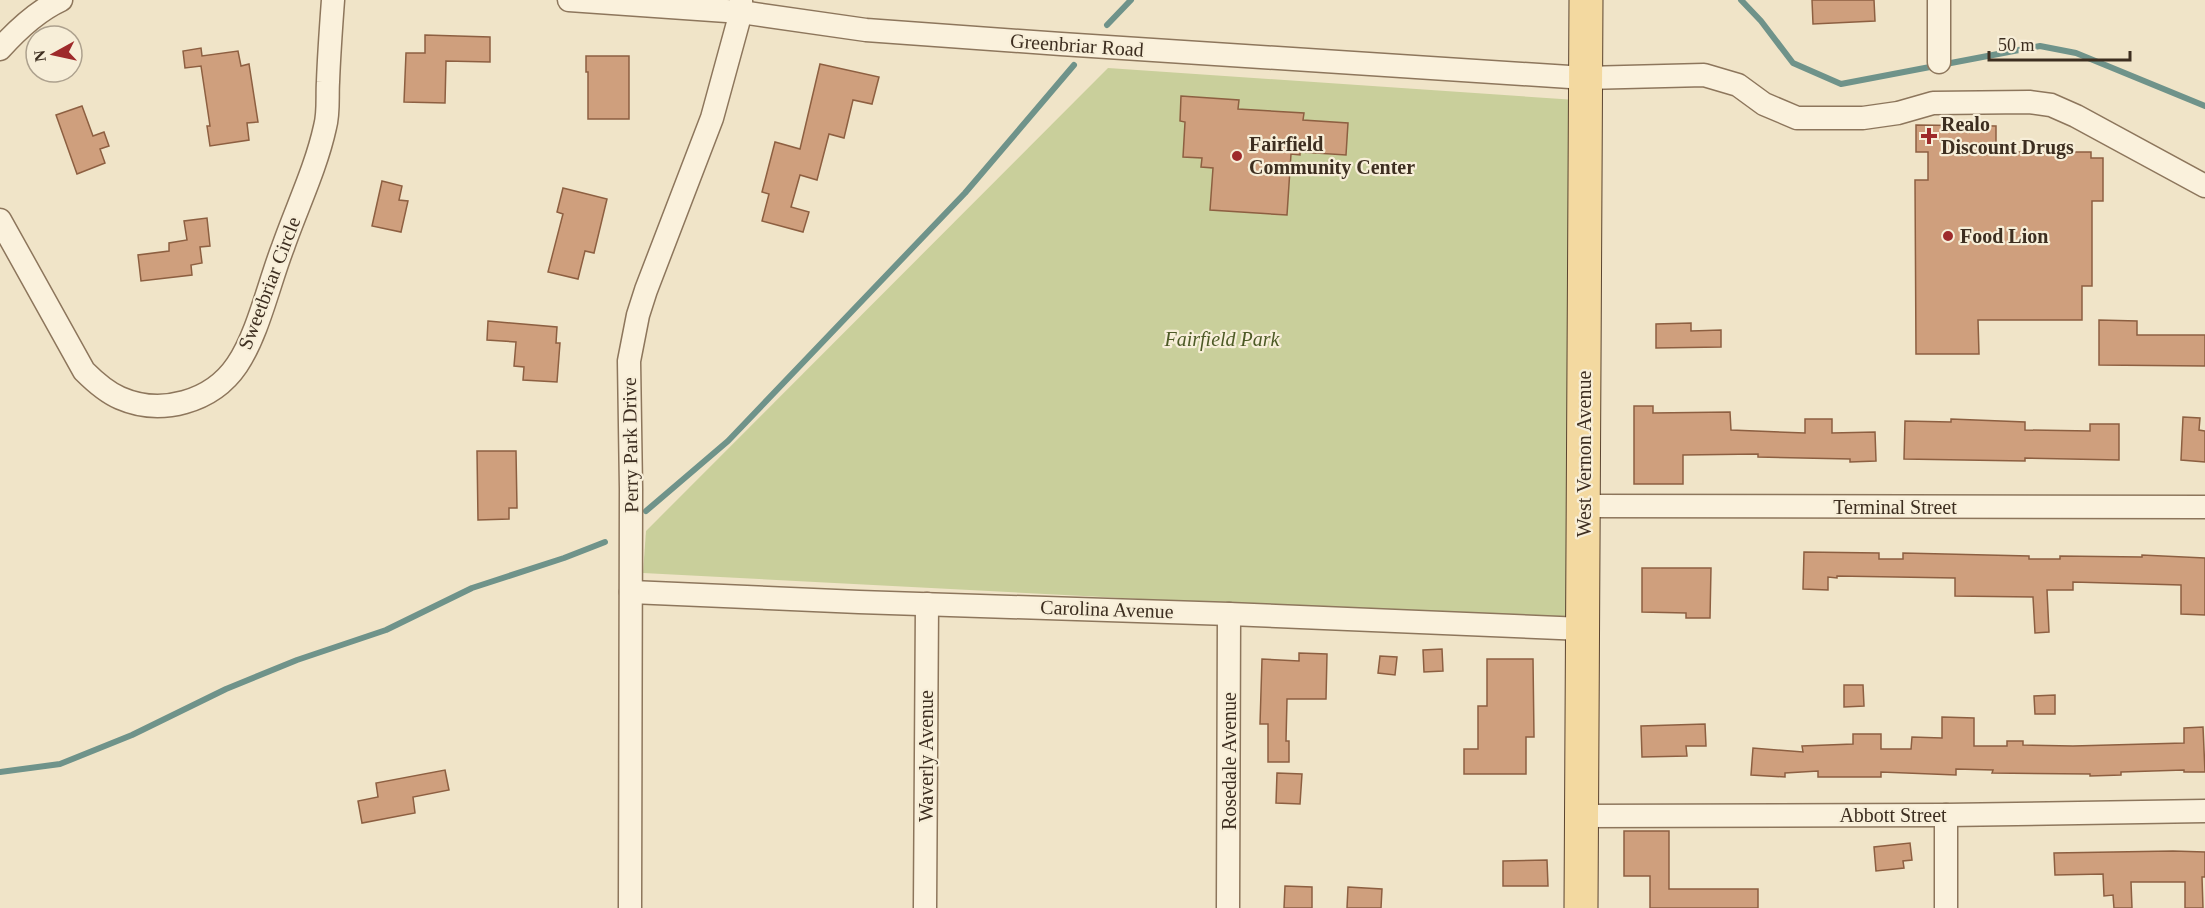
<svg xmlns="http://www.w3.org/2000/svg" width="2205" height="908" viewBox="0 0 2205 908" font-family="Georgia,serif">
<rect width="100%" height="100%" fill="#f0e4c8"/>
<!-- green -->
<path fill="#c9cf9b" d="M1108,68L1591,101L1583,622L643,573L646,531Z"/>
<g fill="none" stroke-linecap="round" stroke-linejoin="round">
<!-- stream -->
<g stroke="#6f938a" stroke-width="6">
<path d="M1741,0L1761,21L1793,63L1841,84L2040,46L2076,53L2205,106"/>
<path d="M1107,25L1131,0"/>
<path d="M646,511L728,441L965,193L1074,65"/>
<path d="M0,772L60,764L132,735L226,689L297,660L386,630L472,588L564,558L605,542"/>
</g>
</g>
<!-- building -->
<g fill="#cf9f7d" stroke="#8d5f41" stroke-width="1.5">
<path d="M1812,0H1874L1875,21L1813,24Z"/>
<path d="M425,35L490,37V62L446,61L445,103L404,102L406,53H425Z"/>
<path d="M201,48L202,56L238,51L241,66L249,64L258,122L247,123L249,140L210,146L207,126H210L201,66L185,68L183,51Z"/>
<path d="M586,56H629V119H588V72H586Z"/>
<path d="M820,64L879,77L872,104L853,100L844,138L829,134L817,180L800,175L791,207L809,212L803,232L762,221L769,194L762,192L775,142L800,149Z"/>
<path d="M1181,96L1239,100L1238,109L1304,113L1303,120L1348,123L1346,155L1300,152V155L1291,154L1287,215L1210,210L1213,168L1201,167L1202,158L1183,157L1185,122L1180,121Z"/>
<path d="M82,106L93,136L104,132L109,146L100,149L105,163L77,174L56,115Z"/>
<path d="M1916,125L1996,126V152H2091V158H2103V201H2092V286H2082V320H1978L1979,354H1916L1915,180H1928V152H1916Z"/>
<path d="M382,181L402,186L399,200L408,201L401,232L372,226Z"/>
<path d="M563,188L607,199L594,253L585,251L578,279L548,272L563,214L557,212Z"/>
<path d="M207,218L210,246L200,247L202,263L191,265L192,275L141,281L138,255L169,251V243L187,240L184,221Z"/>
<path d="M2099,320L2137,321V335H2205V366L2099,365Z"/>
<path d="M488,321L557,327L556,343H560L557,382L523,380L524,367L514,366L516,342L487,340Z"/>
<path d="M1691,323V331L1721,330V347L1656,348V324Z"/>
<path d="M1634,406H1653V413L1730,412L1731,430L1805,433V419H1832V433L1875,432L1876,461L1850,462V459L1758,457V454L1683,455V484H1634Z"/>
<path d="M2183,417L2200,418L2199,430L2205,431V462L2181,460Z"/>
<path d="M1951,419L2025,422V430L2090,431V424H2119V460L2025,458V461L1904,459L1905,421L1951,422Z"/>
<path d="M477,451H516L517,508H509V519L478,520Z"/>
<path d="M1804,552L1879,553V559H1903V553L2029,556V559H2060V556L2142,557V555L2205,558V615L2181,614V585L2073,582V590H2047L2049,632L2035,633L2033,597L1955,596V578L1837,576V578L1828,577V590L1803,589Z"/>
<path d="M1642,568H1711L1710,618H1686V613L1642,612Z"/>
<path d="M1442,649L1443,671L1424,672L1423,650Z"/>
<path d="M1299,653L1327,654L1326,699H1287L1286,741H1289V762H1268V724H1260L1262,659L1299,661Z"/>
<path d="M1380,656L1397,657L1395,675L1378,673Z"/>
<path d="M1487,659H1533L1534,737H1526V774H1464V749H1478V706H1487Z"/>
<path d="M1844,685H1863L1864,706L1844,707Z"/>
<path d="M2055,695V714H2035L2034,696Z"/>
<path d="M1942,717L1974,718V746H2007V741H2023V745L2073,746L2184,743V728L2203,727L2205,772H2184V770L2121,772V775L2090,776V774L1992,773L1993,770L1956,769V775L1881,772V777H1818V771L1785,773V777L1751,775L1753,748L1803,752L1802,746L1853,744V734H1881V749H1911L1912,737L1942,738Z"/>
<path d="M1705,724L1706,746H1686L1687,756L1642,757L1641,726Z"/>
<path d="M445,770L449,790L413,797L415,813L362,823L358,801L378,797L376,783Z"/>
<path d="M1277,773L1302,774L1300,804L1276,803Z"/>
<path d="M1624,831H1669V889H1758V908H1650V876H1624Z"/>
<path d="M1910,843L1912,860L1903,861L1904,868L1876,871L1874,847Z"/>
<path d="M2173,851L2205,852V877H2202L2203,908H2185V882H2131L2132,908H2114L2113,895L2104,896L2103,874L2055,875L2054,853Z"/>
<path d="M1547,860L1548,886H1503V861Z"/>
<path d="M1285,886L1312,887V908H1284Z"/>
<path d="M1348,887L1382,889L1381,908H1347Z"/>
</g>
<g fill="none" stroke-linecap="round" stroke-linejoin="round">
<defs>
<g id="street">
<path d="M569,0L741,12L866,30L1061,44L1585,78L1704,75L1738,85L1764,104L1797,118H1863L1898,113L1933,103L2029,102L2051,105L2076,116L2205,186"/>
<path d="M1939,0V62"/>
<path d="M0,49C18,29 37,11 61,0"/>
<path d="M0,220L84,371C95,382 106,392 120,398C161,416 212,402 237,365C258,334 269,283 283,247C297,207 316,168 325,127C329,113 327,96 328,82C329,54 331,27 333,0"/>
<path d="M1584,506L2205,507"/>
<path d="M631,592L859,602L1229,614L1583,629"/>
<path d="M1946,815V908"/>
<path d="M1581,816L1946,815L2205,811"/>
<path d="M630,908L631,489L629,361L638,315L646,290L712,118L741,12V0"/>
<path d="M925,908L927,604"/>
<path d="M1228,908L1229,614"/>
</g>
<path id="primary" d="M1581,908L1586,0"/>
</defs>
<!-- street casing -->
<use href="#street" stroke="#8d765c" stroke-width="25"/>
<!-- primary casing -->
<use href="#primary" stroke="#5b4430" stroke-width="35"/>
<!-- street -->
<use href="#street" stroke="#faf1dc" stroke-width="22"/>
<!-- primary -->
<use href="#primary" stroke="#f3d9a0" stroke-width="33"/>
</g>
<!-- markers -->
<g fill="#9e2a2b" stroke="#f7eed8" stroke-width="2">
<path d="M1926 127h6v6h6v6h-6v6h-6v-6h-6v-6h6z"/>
<circle cx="1237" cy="156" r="6"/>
<circle cx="1948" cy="236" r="6"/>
</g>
<g text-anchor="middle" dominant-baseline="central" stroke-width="4.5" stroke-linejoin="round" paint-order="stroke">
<!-- street labels -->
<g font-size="20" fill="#3d2e20" stroke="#f7eed8">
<text transform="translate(1077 45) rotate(4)">Greenbriar Road</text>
<text transform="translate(269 283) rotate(-69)">Sweetbriar Circle</text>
<text transform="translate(630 445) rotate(-91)">Perry Park Drive</text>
<text transform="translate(1584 454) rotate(-90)">West Vernon Avenue</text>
<text x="1895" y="507">Terminal Street</text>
<text transform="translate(1107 609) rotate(2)">Carolina Avenue</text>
<text transform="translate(926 756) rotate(-90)">Waverly Avenue</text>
<text transform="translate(1229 761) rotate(-90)">Rosedale Avenue</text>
<text x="1893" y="815">Abbott Street</text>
</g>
<!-- poi labels -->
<g font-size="20" font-weight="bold" fill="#3d2e20" stroke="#f7eed8" text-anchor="start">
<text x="1941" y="124">Realo<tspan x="1941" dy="23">Discount Drugs</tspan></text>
<text x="1249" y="144">Fairfield<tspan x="1249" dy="23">Community Center</tspan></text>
<text x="1960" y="236">Food Lion</text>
</g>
<!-- park labels -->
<g font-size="20" font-style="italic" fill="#4d5a26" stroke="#f7eed8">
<text x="1222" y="339">Fairfield Park</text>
</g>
</g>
<!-- north arrow -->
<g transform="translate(54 54) rotate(262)"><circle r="28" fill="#f7eed8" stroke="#ada18e" stroke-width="1.5"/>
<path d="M0-4.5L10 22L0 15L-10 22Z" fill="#9e2a2b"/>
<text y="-9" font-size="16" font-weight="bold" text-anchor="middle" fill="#3d2e20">N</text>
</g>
<!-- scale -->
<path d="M1989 51v9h141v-9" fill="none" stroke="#3d2e20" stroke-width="3"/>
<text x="1998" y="51" font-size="18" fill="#3d2e20" stroke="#f7eed8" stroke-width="4.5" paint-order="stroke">50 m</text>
</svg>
